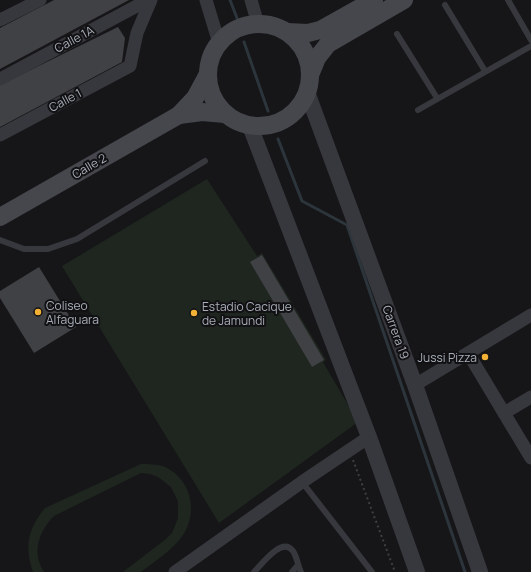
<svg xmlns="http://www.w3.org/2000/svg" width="531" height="572" viewBox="0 0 531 572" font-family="Manrope,sans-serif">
<rect width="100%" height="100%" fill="#161618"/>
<!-- green -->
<g fill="#1e261f">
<path d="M207,179L257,256L262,253L326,360L323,362L358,422L219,523L62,266Z"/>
<path d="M141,464C149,464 158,464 165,467C192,480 198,512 183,535C174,549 154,562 141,572H123L166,539L172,533L178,518V501L171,487L158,477L150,474L141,473L54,516C39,531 31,553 44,572H33C24,546 28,529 45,508Z"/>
</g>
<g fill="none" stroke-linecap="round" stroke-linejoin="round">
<!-- stream -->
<g stroke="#2c353c" stroke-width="3">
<path d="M230,0L237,18"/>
<path d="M244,42L268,111"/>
<path d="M278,139L302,201L347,225L465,572"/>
</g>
</g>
<!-- building -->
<g fill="#404145">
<path d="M54,0H129L0,69V28Z"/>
<path d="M118,27L125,38L122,62L0,127V85Z"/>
<path d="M262,255L324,360L312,367L250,262Z"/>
<path d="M39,267L76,327L34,353L0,298V291Z"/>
</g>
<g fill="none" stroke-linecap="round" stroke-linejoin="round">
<!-- path -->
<path stroke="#3d3f44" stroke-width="2" stroke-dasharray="2 3" stroke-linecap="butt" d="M353,460L395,572"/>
<!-- service -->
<g stroke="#37383d" stroke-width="6">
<path d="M508,0L531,40"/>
<path d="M445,5L485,71"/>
<path d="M397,34L437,98"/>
<path d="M418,110L531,46"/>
<path d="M0,240L24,249H48L77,239L205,161"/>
<path d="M302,482L372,572"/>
<path d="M254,572C262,564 282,536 293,551C297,557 298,566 301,572"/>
<path d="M292,572L298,565"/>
</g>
<!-- minor -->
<g stroke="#37383d" stroke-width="13">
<path d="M206,0L219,43"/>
<path d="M251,0L258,24"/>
<path d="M0,20L40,0"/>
<path d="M0,79L148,0"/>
<path d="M0,135L130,66L137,33L151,0"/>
<path d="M468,353L531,458"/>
<path d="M415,385L531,315"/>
<path d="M504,413L531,397"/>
<path d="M175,572L302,482L369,437"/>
</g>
<!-- tertiary -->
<g stroke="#37383d" stroke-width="16">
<path d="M307,92L415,385L480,572"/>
<path d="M250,126L369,437L417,572"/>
</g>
<!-- secondary -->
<g stroke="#45474d" stroke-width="18">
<circle cx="259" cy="75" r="51"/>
<path d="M287,32L308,33L320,30L374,0"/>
<path d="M310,75L317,58L328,44L404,0"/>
<path d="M179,115L202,112L225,114"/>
<path d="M0,217L179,115L195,98L208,74"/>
</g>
</g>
<!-- markers -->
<g fill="#f2b134" stroke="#111113" stroke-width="1.5">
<circle cx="38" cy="312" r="4"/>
<circle cx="194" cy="313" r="4"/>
<circle cx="485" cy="357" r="4"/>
</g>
<g text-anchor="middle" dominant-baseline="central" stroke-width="4" stroke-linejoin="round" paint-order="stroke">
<!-- street labels -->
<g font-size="12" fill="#a8adb8" stroke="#111113">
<text transform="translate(74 39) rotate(-28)">Calle 1A</text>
<text transform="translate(65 100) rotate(-28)">Calle 1</text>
<text transform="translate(89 166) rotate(-30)">Calle 2</text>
<text transform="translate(396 332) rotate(70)">Carrera 19</text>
</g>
<!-- poi labels -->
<g font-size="12" fill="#a8adb8" stroke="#111113" text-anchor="start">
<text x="46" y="305">Coliseo<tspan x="46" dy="14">Alfaguara</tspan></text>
<text x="202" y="306">Estadio Cacique<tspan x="202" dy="14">de Jamundi</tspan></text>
<text x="477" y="357" text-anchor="end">Jussi Pizza</text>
</g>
</g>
</svg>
